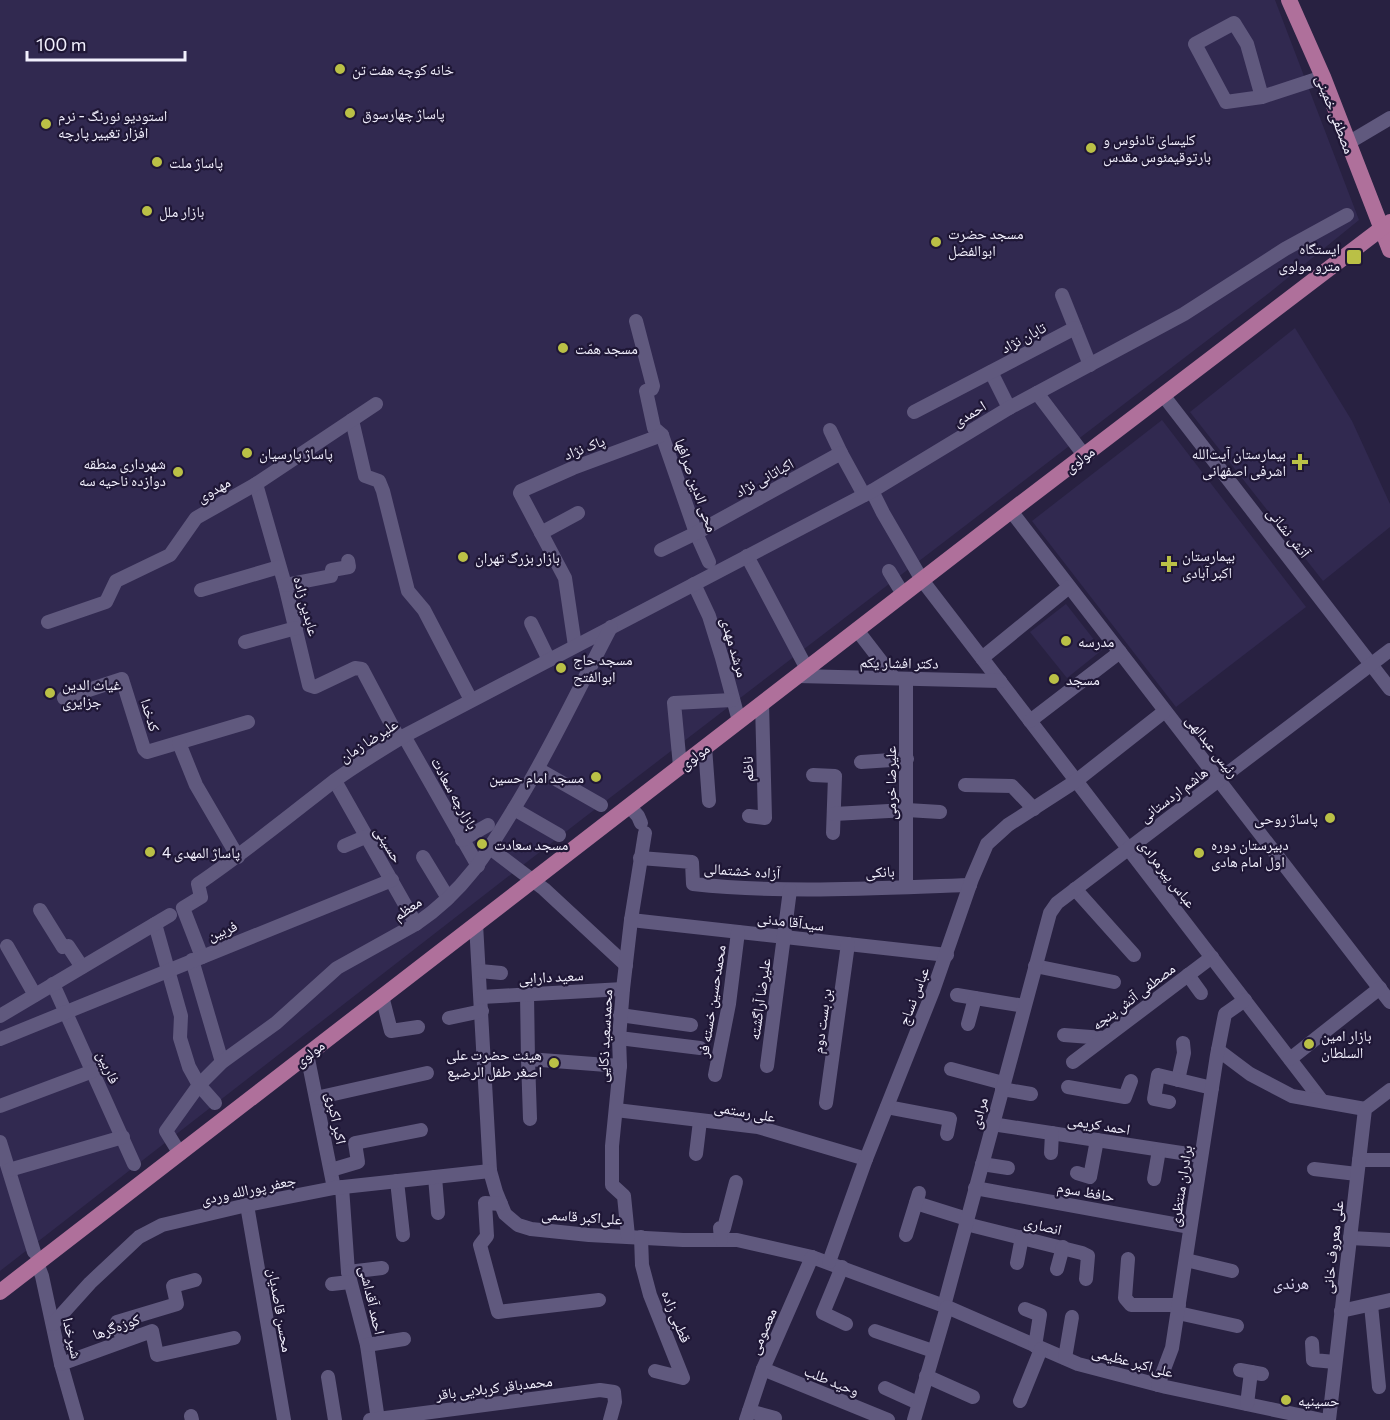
<svg xmlns="http://www.w3.org/2000/svg" width="1390" height="1420" viewBox="0 0 1390 1420" font-family="Commissioner,'Noto Naskh Arabic',sans-serif">
<rect width="100%" height="100%" fill="#282141"/>
<!-- built -->
<g fill="#312950">
<path d="M0,0H1275L1359,220L1269,293L581,820L0,1271Z"/>
<path d="M1295,328L1352,421L1390,504V527L1323,581L1190,412Z"/>
<path d="M1162,420L1306,607L1176,707L1032,521Z"/>
<path d="M1066,604L1102,650L1067,678L1030,632Z"/>
</g>
<g fill="none" stroke-linecap="round" stroke-linejoin="round">
<!-- minor -->
<g stroke="#60597e" stroke-width="14">
<path d="M1262,97L1247,44L1234,23L1195,44L1226,102L1262,97L1323,77"/>
<path d="M1348,143L1390,118"/>
<path d="M1062,295L1090,365"/>
<path d="M636,321L653,386L652,389L646,391L654,428L662,435L696,533L709,562"/>
<path d="M991,372L1009,408"/>
<path d="M1037,393L1084,455"/>
<path d="M1163,395L1390,689"/>
<path d="M914,412L1075,328"/>
<path d="M352,420L365,476L379,481L383,491L408,591L424,610L471,700"/>
<path d="M830,430L841,453"/>
<path d="M256,484L285,585L309,685L315,687L355,668L362,669L399,739"/>
<path d="M872,491L883,513L922,580L1322,1101"/>
<path d="M1011,511L1390,1002"/>
<path d="M541,533L578,513"/>
<path d="M661,550L696,533L841,453L864,495"/>
<path d="M747,556L807,669"/>
<path d="M889,571L903,594"/>
<path d="M694,584L709,616L722,658L739,721"/>
<path d="M285,585L331,576L332,570L349,567L348,561"/>
<path d="M201,590L279,567"/>
<path d="M48,622L106,602L116,581L170,555L196,518L256,484L376,404"/>
<path d="M531,623L549,660"/>
<path d="M857,630L894,678"/>
<path d="M245,642L296,628"/>
<path d="M575,646L565,578L520,493L521,491L573,468L662,435"/>
<path d="M982,658L1069,587"/>
<path d="M798,676L1000,681"/>
<path d="M64,698L122,679L144,749L147,752L248,722"/>
<path d="M1030,721L1120,652"/>
<path d="M404,736L478,866"/>
<path d="M179,743L196,785L238,857"/>
<path d="M705,747L709,801"/>
<path d="M861,762L907,759"/>
<path d="M680,766L674,703L732,700"/>
<path d="M538,769L601,805"/>
<path d="M813,775L835,776L833,833"/>
<path d="M335,781L416,924"/>
<path d="M965,785L1012,786L1034,809"/>
<path d="M629,806L638,816L641,823"/>
<path d="M514,809L559,835"/>
<path d="M834,814L907,810L940,812"/>
<path d="M749,816L765,818L762,703"/>
<path d="M462,840L488,825"/>
<path d="M344,846L365,837"/>
<path d="M490,848L544,889L626,965"/>
<path d="M423,857L448,898"/>
<path d="M640,858L692,862L693,884C785,894 878,888 970,885"/>
<path d="M906,887V679"/>
<path d="M1075,889L1134,955"/>
<path d="M40,910L63,947L68,946L82,967"/>
<path d="M631,920L947,955"/>
<path d="M155,924L181,1016L180,1038L189,1067L199,1085L215,1103"/>
<path d="M476,924L490,1171L496,1192L505,1214L518,1225L531,1229L589,1235L683,1240H737L812,1257L947,1307L1078,1364L1166,1387L1322,1420"/>
<path d="M7,946L35,995"/>
<path d="M202,957L183,908L201,897L198,884C245,852 289,816 334,781C356,765 381,750 404,736L872,491L1009,408L1184,314L1285,249L1347,215"/>
<path d="M192,960L222,1062"/>
<path d="M1035,966L1114,982"/>
<path d="M480,971L501,973"/>
<path d="M1188,975L1201,993"/>
<path d="M53,984L134,1164"/>
<path d="M527,994L528,1059L620,1066"/>
<path d="M957,995L1024,1006"/>
<path d="M382,996L391,1031L418,1027"/>
<path d="M481,997L623,989"/>
<path d="M620,1015L691,1025"/>
<path d="M0,1016L170,915"/>
<path d="M449,1018L482,1011"/>
<path d="M968,1024L975,998"/>
<path d="M1064,1035L1104,1038"/>
<path d="M619,1038L700,1048"/>
<path d="M0,1039L392,880"/>
<path d="M1218,1050L1250,1074L1292,1096L1365,1109"/>
<path d="M307,1054L334,1188"/>
<path d="M528,1059L530,1119"/>
<path d="M1290,1059L1380,988"/>
<path d="M1073,1062L1212,957"/>
<path d="M767,1066L790,890"/>
<path d="M951,1069L1003,1083"/>
<path d="M715,1075L729,1004L738,932"/>
<path d="M1178,1080L1184,1053L1183,1043"/>
<path d="M1068,1087L1125,1097L1131,1081"/>
<path d="M1002,1089L1031,1094"/>
<path d="M316,1098L427,1073"/>
<path d="M1169,1102L1154,1099L1158,1075L1212,1088"/>
<path d="M826,1103L848,944"/>
<path d="M0,1106L93,1071"/>
<path d="M887,1107L950,1119L947,1134"/>
<path d="M616,1110L758,1127L866,1159"/>
<path d="M992,1124L1201,1156"/>
<path d="M0,1142L34,1252"/>
<path d="M1051,1153L1052,1133"/>
<path d="M180,1154L166,1131L199,1085L222,1062L276,1023L337,968L416,924C465,891 488,852 518,802C552,746 580,686 611,627"/>
<path d="M696,1154L700,1121"/>
<path d="M1359,1160H1390"/>
<path d="M982,1164L1008,1168"/>
<path d="M1314,1169L1357,1174"/>
<path d="M9,1170L123,1137"/>
<path d="M331,1170L358,1162L355,1143L421,1130"/>
<path d="M1077,1173L1090,1177L1097,1140"/>
<path d="M435,1177L438,1213"/>
<path d="M1154,1179L1159,1150"/>
<path d="M397,1181L403,1235"/>
<path d="M342,1187L348,1272L367,1345L378,1420"/>
<path d="M975,1188L1190,1227"/>
<path d="M916,1203L967,1219"/>
<path d="M501,1204L485,1203L487,1236L480,1245L498,1312L599,1300"/>
<path d="M247,1205L284,1420"/>
<path d="M966,1224L1082,1253L1088,1256L1086,1279"/>
<path d="M906,1235L919,1193"/>
<path d="M628,1236L624,1196L612,1185V1146L620,1066L619,1038L623,989L631,920L645,833"/>
<path d="M641,1237L642,1265L650,1295L683,1378L655,1371"/>
<path d="M1350,1238L1390,1240"/>
<path d="M721,1240L720,1228H724L736,1182"/>
<path d="M1128,1259L1125,1298L1131,1305H1179"/>
<path d="M1186,1260L1232,1271"/>
<path d="M829,1262L866,1159L933,991L972,879L987,844L1008,825L1076,781L1165,711"/>
<path d="M37,1263L42,1276L61,1364L77,1420"/>
<path d="M1017,1263L1022,1237"/>
<path d="M842,1267L823,1313L846,1324"/>
<path d="M1057,1269L1063,1247"/>
<path d="M348,1272L382,1268"/>
<path d="M332,1284L350,1282"/>
<path d="M1371,1305L1379,1387"/>
<path d="M944,1306L1050,913L1057,903L1390,650"/>
<path d="M1025,1309L1040,1315L1035,1346"/>
<path d="M1341,1311L1390,1300"/>
<path d="M1178,1313L1237,1326"/>
<path d="M53,1324L90,1283L139,1237L162,1225L247,1205L334,1188L490,1171"/>
<path d="M875,1331L933,1351"/>
<path d="M123,1341L117,1322L177,1304L173,1286L195,1280"/>
<path d="M1312,1343L1313,1360L1335,1362"/>
<path d="M367,1345L404,1339"/>
<path d="M1065,1358L1072,1317"/>
<path d="M61,1364L152,1331L157,1355L234,1338"/>
<path d="M763,1369L888,1420"/>
<path d="M1240,1370L1262,1374"/>
<path d="M926,1376L973,1397"/>
<path d="M328,1377L335,1420"/>
<path d="M1158,1385L1172,1348L1217,1055L1225,1014L1245,1000"/>
<path d="M885,1388L918,1403"/>
<path d="M1020,1401L1041,1349"/>
<path d="M1247,1404L1251,1372"/>
<path d="M749,1411L775,1418"/>
<path d="M191,1416L192,1420"/>
<path d="M370,1420L600,1390L614,1392L615,1402L610,1420"/>
<path d="M746,1420L763,1369L812,1257"/>
<path d="M914,1420L947,1307"/>
<path d="M1329,1420L1365,1109L1390,1090"/>
</g>
<!-- major -->
<g stroke="#af709b" stroke-width="16">
<path d="M1289,0L1323,77L1390,250"/>
<path d="M0,1292L1011,511L1390,222"/>
</g>
</g>
<!-- markers -->
<g fill="#bac046" stroke="#1f1736" stroke-width="2">
<circle cx="340" cy="69" r="6"/>
<circle cx="350" cy="113" r="6"/>
<circle cx="46" cy="124" r="6"/>
<circle cx="1091" cy="148" r="6"/>
<circle cx="157" cy="162" r="6"/>
<circle cx="147" cy="211" r="6"/>
<circle cx="936" cy="242" r="6"/>
<rect x="1346" y="249" width="16" height="16" rx="3"/>
<circle cx="563" cy="348" r="6"/>
<circle cx="247" cy="453" r="6"/>
<path d="M1297 453h6v6h6v6h-6v6h-6v-6h-6v-6h6z"/>
<circle cx="178" cy="472" r="6"/>
<circle cx="463" cy="557" r="6"/>
<path d="M1166 555h6v6h6v6h-6v6h-6v-6h-6v-6h6z"/>
<circle cx="1066" cy="641" r="6"/>
<circle cx="561" cy="668" r="6"/>
<circle cx="1054" cy="679" r="6"/>
<circle cx="50" cy="693" r="6"/>
<circle cx="596" cy="777" r="6"/>
<circle cx="1330" cy="818" r="6"/>
<circle cx="482" cy="844" r="6"/>
<circle cx="150" cy="852" r="6"/>
<circle cx="1199" cy="853" r="6"/>
<circle cx="1309" cy="1044" r="6"/>
<circle cx="554" cy="1063" r="6"/>
<circle cx="1286" cy="1400" r="6"/>
</g>
<g text-anchor="middle" dominant-baseline="central" stroke-width="4.5" stroke-linejoin="round" paint-order="stroke">
<!-- poi labels -->
<g font-size="15" fill="#f2f0fd" stroke="#1f1736" text-anchor="start">
<text x="352" y="69">خانه کوچه هفت تن</text>
<text x="362" y="113">پاساژ چهارسوق</text>
<text x="58" y="115">استودیو نورنگ - نرم<tspan x="58" dy="17">افزار تغییر پارچه</tspan></text>
<text x="1103" y="139">کلیسای تادئوس و<tspan x="1103" dy="17">بارتوقیمئوس مقدس</tspan></text>
<text x="169" y="162">پاساژ ملت</text>
<text x="159" y="211">بازار ملل</text>
<text x="948" y="233">مسجد حضرت<tspan x="948" dy="17">ابوالفضل</tspan></text>
<text x="1340" y="248" text-anchor="end">ایستگاه<tspan x="1340" dy="17">مترو مولوی</tspan></text>
<text x="575" y="348">مسجد همّت</text>
<text x="259" y="453">پاساژ پارسیان</text>
<text x="1286" y="453" text-anchor="end">بیمارستان آیت‌الله<tspan x="1286" dy="17">اشرفی اصفهانی</tspan></text>
<text x="166" y="463" text-anchor="end">شهرداری منطقه<tspan x="166" dy="17">دوازده ناحیه سه</tspan></text>
<text x="1182" y="555">بیمارستان<tspan x="1182" dy="17">اکبر آبادی</tspan></text>
<text x="475" y="557">بازار بزرگ تهران</text>
<text x="1078" y="641">مدرسه</text>
<text x="573" y="659">مسجد حاج<tspan x="573" dy="17">ابوالفتح</tspan></text>
<text x="1066" y="679">مسجد</text>
<text x="62" y="684">غیاث الدین<tspan x="62" dy="17">جزایری</tspan></text>
<text x="584" y="777" text-anchor="end">مسجد امام حسین</text>
<text x="1318" y="818" text-anchor="end">پاساژ روحی</text>
<text x="494" y="844">مسجد سعادت</text>
<text x="1211" y="844">دبیرستان دوره<tspan x="1211" dy="17">اول امام هادی</tspan></text>
<text x="162" y="852">پاساژ المهدی 4</text>
<text x="1321" y="1035">بازار امین<tspan x="1321" dy="17">السلطان</tspan></text>
<text x="542" y="1054" text-anchor="end">هیئت حضرت علی<tspan x="542" dy="17">اصغر طفل الرضیع</tspan></text>
<text x="1298" y="1400">حسینیه</text>
</g>
<!-- street labels -->
<g font-size="15" fill="#f2f0fd" stroke="#1f1736">
<text transform="translate(1336 114) rotate(69)">مصطفی خمینی</text>
<text transform="translate(1023 337) rotate(-28)">تابان نژاد</text>
<text transform="translate(969 413) rotate(-31)">احمدی</text>
<text transform="translate(584 447) rotate(-21)">پاک نژاد</text>
<text transform="translate(1079 459) rotate(-37)">مولوی</text>
<text transform="translate(764 477) rotate(-29)">اکباتانی نژاد</text>
<text transform="translate(697 485) rotate(70)">محی الدین صرافها</text>
<text transform="translate(213 489) rotate(-30)">مهدوی</text>
<text transform="translate(1289 532) rotate(52)">آتش نشانی</text>
<text transform="translate(307 606) rotate(75)">عابدین زاده</text>
<text transform="translate(735 647) rotate(74)">مرشد مهدی</text>
<text transform="translate(899 662) rotate(1)">دکتر افشار یکم</text>
<text transform="translate(151 715) rotate(73)">کدخدا</text>
<text transform="translate(368 740) rotate(-33)">علیرضا زمان</text>
<text transform="translate(1213 746) rotate(52)">رئیس عبدالهی</text>
<text transform="translate(694 756) rotate(-37)">مولوی</text>
<text transform="translate(747 769) rotate(-91)">ناظم</text>
<text transform="translate(890 783) rotate(-90)">علیرضا خرمی</text>
<text transform="translate(455 793) rotate(61)">بازارچه سعادت</text>
<text transform="translate(1173 794) rotate(-37)">هاشم اردستانی</text>
<text transform="translate(389 844) rotate(59)">حسینی</text>
<text transform="translate(742 870) rotate(4)">آزاده خشتمالی</text>
<text transform="translate(880 871) rotate(-2)">بانکی</text>
<text transform="translate(1168 873) rotate(52)">عباس پیرمرادی</text>
<text transform="translate(407 908) rotate(-34)">معظم</text>
<text transform="translate(791 921) rotate(7)">سیدآقا مدنی</text>
<text transform="translate(222 930) rotate(-22)">فربین</text>
<text transform="translate(551 976) rotate(-3)">سعید دارابی</text>
<text transform="translate(913 996) rotate(-69)">عباس نساج</text>
<text transform="translate(1133 996) rotate(-37)">مصطفی آتش پنجه</text>
<text transform="translate(759 999) rotate(-82)">علیرضا آراگشته</text>
<text transform="translate(711 1001) rotate(-81)">محمدحسین خسته فر</text>
<text transform="translate(821 1021) rotate(-82)">بن بست دوم</text>
<text transform="translate(604 1036) rotate(-87)">محمدسعید ذکایی</text>
<text transform="translate(309 1053) rotate(-38)">مولوی</text>
<text transform="translate(109 1067) rotate(66)">فاربین</text>
<text transform="translate(745 1111) rotate(10)">علی رستمی</text>
<text transform="translate(978 1113) rotate(-75)">مرادی</text>
<text transform="translate(337 1118) rotate(78)">اکبر اکبری</text>
<text transform="translate(1099 1124) rotate(9)">احمد کریمی</text>
<text transform="translate(1180 1186) rotate(-81)">برادران منتظری</text>
<text transform="translate(248 1189) rotate(-12)">جعفر پورالله وردی</text>
<text transform="translate(1086 1191) rotate(10)">حافظ سوم</text>
<text transform="translate(582 1216) rotate(4)">علی‌اکبر قاسمی</text>
<text transform="translate(1043 1225) rotate(13)">انصاری</text>
<text transform="translate(1332 1247) rotate(-83)">علی معروف خانی</text>
<text transform="translate(373 1300) rotate(77)">احمد آقداشی</text>
<text transform="translate(281 1310) rotate(80)">محسن قاصدیان</text>
<text transform="translate(677 1316) rotate(68)">قطبی زاده</text>
<text transform="translate(116 1326) rotate(-20)">کوزه‌گرها</text>
<text transform="translate(762 1331) rotate(-67)">معصومی</text>
<text transform="translate(73 1338) rotate(77)">شیرخدا</text>
<text transform="translate(1133 1361) rotate(15)">علی‌اکبر عظیمی</text>
<text transform="translate(832 1380) rotate(22)">وحید طلب</text>
<text transform="translate(494 1387) rotate(-7)">محمدباقر کربلایی باقر</text>
</g>
<!-- neighbourhood labels -->
<g font-size="16" fill="#e2def8" stroke="#1f1736">
<text x="1291" y="1282">هرندی</text>
</g>
</g>
<!-- scale -->
<path d="M27 51v9h158v-9" fill="none" stroke="#f2f0fd" stroke-width="3"/>
<text x="36" y="51" font-size="18" fill="#f2f0fd" stroke="#1f1736" stroke-width="4.5" paint-order="stroke">100 m</text>
</svg>
